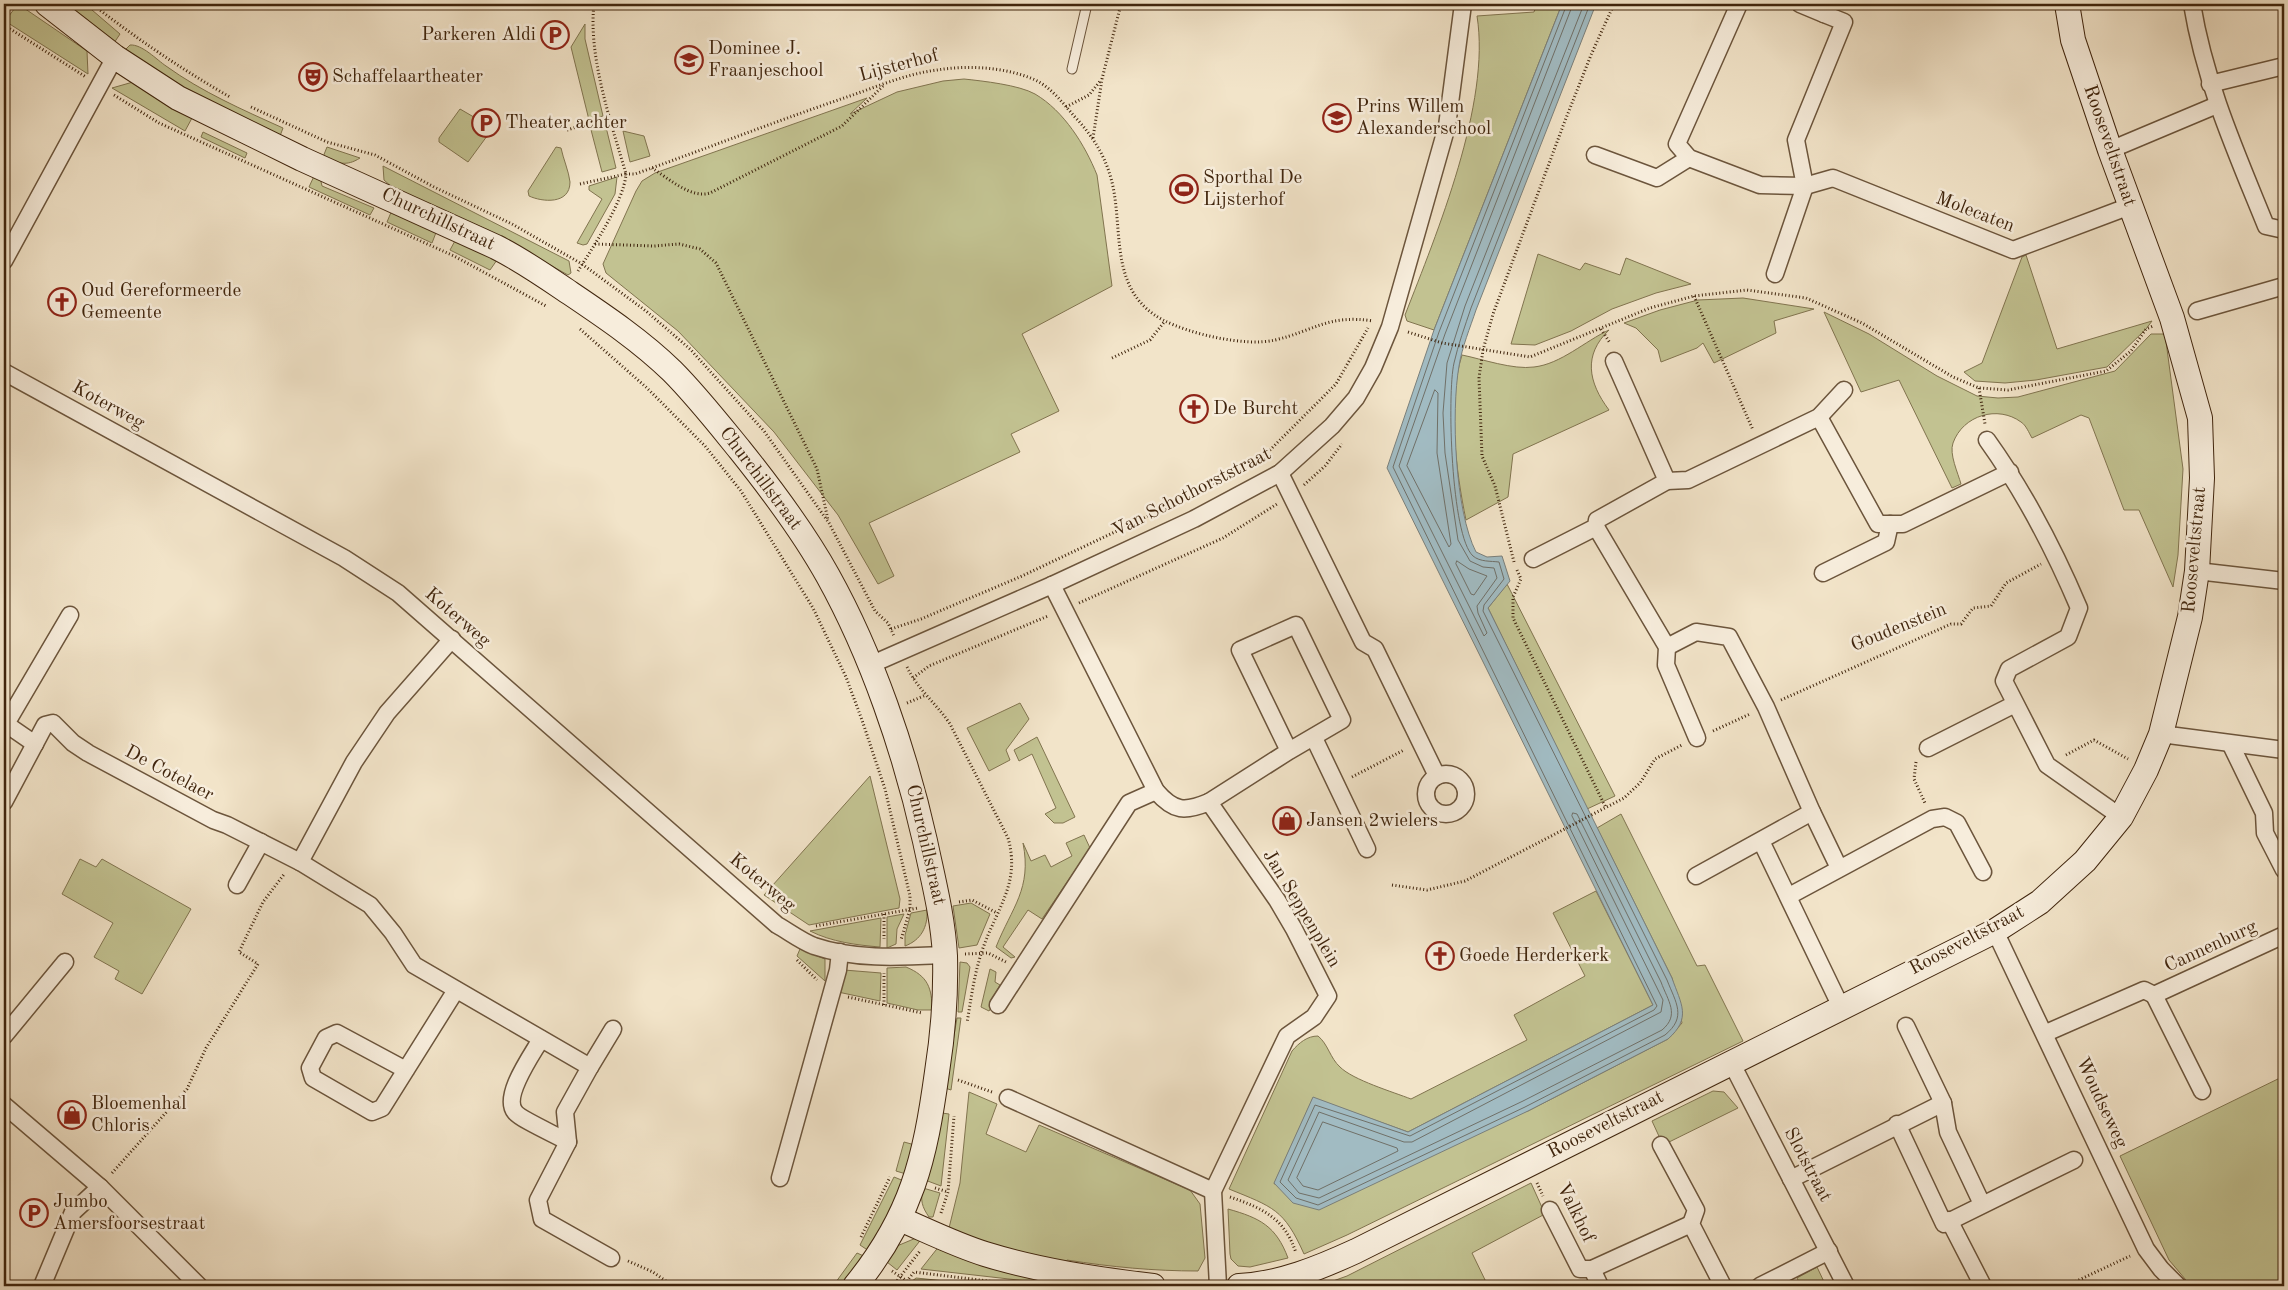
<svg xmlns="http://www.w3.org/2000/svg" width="2288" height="1290" viewBox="0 0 2288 1290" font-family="'Old Standard TT',serif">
<rect width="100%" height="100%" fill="#f2e4c9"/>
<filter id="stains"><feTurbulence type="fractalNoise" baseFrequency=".004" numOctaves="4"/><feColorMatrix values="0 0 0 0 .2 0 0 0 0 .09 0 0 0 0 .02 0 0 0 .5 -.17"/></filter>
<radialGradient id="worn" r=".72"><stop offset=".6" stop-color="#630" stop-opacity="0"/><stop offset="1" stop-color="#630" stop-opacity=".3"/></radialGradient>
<!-- green -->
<g fill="#c2c291" stroke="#81744f">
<path d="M18,4L87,51L88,74L5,21Z"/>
<path d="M67,4H85L120,34L114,43Z"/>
<path d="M1537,4H1562L1434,330L1407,321L1405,315C1437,233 1491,103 1477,16L1534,12Z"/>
<path d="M585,24V39L603,116L589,120L571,47Z"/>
<path d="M130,45C142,44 157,60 166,66C202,92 243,110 283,128L280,136L172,83L125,50Z"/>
<path d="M964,79C983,81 1019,85 1035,94C1064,111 1085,145 1097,175L1112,286L1022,334L1059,411L1011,434L1020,452L869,523L894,576L878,584L838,515L774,432L678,331L606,273L603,264L636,191L642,181L655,173L867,98L850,114L897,92L943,81Z"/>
<path d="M133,82L192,118L185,131L112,88Z"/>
<path d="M460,109L491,127L490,132L468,162L439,142V138Z"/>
<path d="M605,123L616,168L602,172L590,126Z"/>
<path d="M623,131L644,136L650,156L630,162Z"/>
<path d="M203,132L247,153L245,158L201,137Z"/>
<path d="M327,147L360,158C346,167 338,163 323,157Z"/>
<path d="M556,147L561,148C563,158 569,172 570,182C570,205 542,202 529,196L528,191Z"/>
<path d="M383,166L569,261L571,273L568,275L488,230L393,188L384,180Z"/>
<path d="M315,174L320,177L322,186L374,208L370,215L309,187Z"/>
<path d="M617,177L615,194L587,244L583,245L577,243L602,199L589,190V186Z"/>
<path d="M392,210L437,230L432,243L387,222Z"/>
<path d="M456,239L497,260L490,270L450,250Z"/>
<path d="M1538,254L1580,270L1585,263L1620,275L1626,258L1691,284L1656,293L1612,309L1571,331L1535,345L1511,344Z"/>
<path d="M2026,255L2057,349L2152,321L2146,329L2107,367L2036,380L2005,383L1975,381L1964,372L1982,363L2022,257Z"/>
<path d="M1743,298L1814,309L1774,321L1776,333L1714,363L1703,343L1697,348L1661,362L1658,350L1636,328L1624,323L1660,310L1698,300Z"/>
<path d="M1824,312L1869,334L1937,376L1977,396L1998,398L2018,397L2115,371L2151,334H2165L2183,469L2178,555L2173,587L2139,510H2124L2089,418L2081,415L2032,438C2029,433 2026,425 2021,422C1998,405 1963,415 1953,443C1949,454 1958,473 1961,484L1952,488L1899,380L1861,392Z"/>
<path d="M1609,330C1583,355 1588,382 1609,410L1513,454L1508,497L1466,520C1456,472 1447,402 1462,355C1482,359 1513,370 1534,367C1561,364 1585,341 1609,330Z"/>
<path d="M1507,584L1615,796L1587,809L1488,608Z"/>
<path d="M1020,703L1029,719L1006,750L1010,760L989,771L967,728Z"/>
<path d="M1037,737L1075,817L1063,823H1054L1045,814L1056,808L1032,754L1019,761L1014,750Z"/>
<path d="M870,776L900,899L899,908L809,925L764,895Z"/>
<path d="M1621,814L1697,966L1705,965L1743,1041L1347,1235L1304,1254C1284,1209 1273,1207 1229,1189L1292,1051C1299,1043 1307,1036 1318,1036C1328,1044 1330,1058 1340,1067C1353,1080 1393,1092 1411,1099L1527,1040L1514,1015L1585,976L1553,913L1596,891L1653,1005L1408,1132L1313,1098L1274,1184L1528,1111L1668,1039L1682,1023L1672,978L1597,828Z"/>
<path d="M1084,835L1090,848L1042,919L1028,910L1003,947L1015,957L1011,958L996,947C1012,907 1032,889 1023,843L1031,861L1045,855L1051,867L1072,856L1066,843Z"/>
<path d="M80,859L96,867L102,859L191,909L142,994L115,979L119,971L94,957L113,923L62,894Z"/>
<path d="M971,903L990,914L977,945L959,948L953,906Z"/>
<path d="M927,910C928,927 921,940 905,946V935L911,913Z"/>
<path d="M904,914L897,929L896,944L887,948V917Z"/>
<path d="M881,918L880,947C856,945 832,942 810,931Z"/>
<path d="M800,949L825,959V981L797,956Z"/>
<path d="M960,962L967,963L970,967L962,1012H958Z"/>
<path d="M906,967C928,976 932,988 932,1010H918L887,1003V968Z"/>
<path d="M990,969L996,972L995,982L1000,985L990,1002L993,1005L989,1011L981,1007Z"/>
<path d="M844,970L881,973L880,1001L838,992Z"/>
<path d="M957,1018H961L951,1090L945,1088Z"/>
<path d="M2284,1076V1286H2191L2169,1260L2120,1156Z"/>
<path d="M1713,1091L1724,1092L1738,1108L1663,1145L1652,1121Z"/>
<path d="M969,1092L997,1104L986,1134L1026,1152L1039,1125L1190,1190L1200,1204L1205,1258L1198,1271C1154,1271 1111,1267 1067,1260L1066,1263L985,1243L949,1228L960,1183Z"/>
<path d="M942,1113L949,1114L941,1186L925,1180Z"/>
<path d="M904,1142L915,1145L906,1174L896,1171Z"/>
<path d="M894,1177L904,1181L894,1207L869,1251L860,1245Z"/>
<path d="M1531,1183L1545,1214L1472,1253L1488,1286H1319L1347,1276Z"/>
<path d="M923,1188L940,1193L933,1217H929C922,1207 920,1200 923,1188Z"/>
<path d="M1228,1209C1260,1218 1276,1226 1288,1258L1250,1267L1238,1266L1231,1259L1230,1254Z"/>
<path d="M916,1238L920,1240L919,1242L897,1270L887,1262L897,1246Z"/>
<path d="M940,1245L995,1266L1053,1284L921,1269Z"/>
<path d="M857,1253L866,1257L845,1286H833Z"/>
<path d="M1817,1267L1826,1286H1801L1797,1278Z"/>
<path d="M916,1278L994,1286H906Z"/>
</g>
<!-- water -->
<path fill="#a1bbc2" stroke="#7a7f7a" d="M1562,4H1596L1476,310C1470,328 1462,347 1459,366C1451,412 1455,511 1476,552L1487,557L1502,556L1510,581L1488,608L1672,978C1681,1004 1692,1018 1668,1039L1528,1111L1319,1210L1293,1203L1274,1183L1313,1097L1408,1132L1653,1005L1387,468L1434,330Z"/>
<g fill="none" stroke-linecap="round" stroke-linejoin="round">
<!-- shore -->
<g stroke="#707068" stroke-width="1">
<path d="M1567,4L1439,332L1393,467L1657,1006L1654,1010L1410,1136L1315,1105L1280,1182L1296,1198L1318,1205L1525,1107L1665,1035C1687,1017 1676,1003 1667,980L1483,611L1484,605L1504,579L1499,562C1491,561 1480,562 1473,556C1451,536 1447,394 1454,363C1458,345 1465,326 1471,308L1590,4"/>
<path d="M1573,4L1445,334L1399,466L1484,636L1487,633L1478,613L1477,606L1497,578L1494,568L1483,567L1470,561L1458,540L1445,453L1443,413L1447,363L1465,306L1584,4"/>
<path d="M1435,390L1438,393L1437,453L1451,544L1449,547L1407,466Z"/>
<path d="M1457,561L1469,569L1487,576L1474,595L1471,594L1456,564Z"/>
<path d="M1573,813L1577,814L1661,982C1668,1001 1680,1015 1662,1030L1523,1101L1319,1198L1299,1193L1288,1180L1319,1112L1404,1142H1412L1661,1012L1663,1000L1572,816Z"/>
<path d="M1323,1122L1397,1148L1398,1151L1318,1190L1303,1186L1297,1178Z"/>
</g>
<defs>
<path id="lane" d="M1072,69L1087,4"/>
<g id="street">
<path d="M1739,4L1677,144L1689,158L1760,185L1805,186L1833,178L2013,250L2130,206"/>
<path d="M1800,4L1824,14L1828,4"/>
<path d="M2192,4C2205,83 2236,152 2266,226L2284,230"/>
<path d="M2210,84L2284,66"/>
<path d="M2110,150L2217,105"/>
<path d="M1595,155L1657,178L1689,158"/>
<path d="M4,261L115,57"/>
<path d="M1775,274L1805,186L1796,140L1844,22L1824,14"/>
<path d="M2197,311L2284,286"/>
<path d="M1614,361L1667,481"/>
<path d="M4,372L344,558L398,593L777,925C788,931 801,941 814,946C855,960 901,957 945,955"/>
<path d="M1819,417L1878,524H1903L2010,472"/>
<path d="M1987,440C2025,493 2054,549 2079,608L2068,637L2009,669L2004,681L2047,765L2121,817"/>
<path d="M1280,473L1363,642L1375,649L1437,776"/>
<path d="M1596,527L1667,647L1666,665L1697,738"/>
<path d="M1533,559L1596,527L1597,520L1667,481L1688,480L1819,417L1844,390"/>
<path d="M2197,571L2284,581"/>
<path d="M1823,573L1886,542L1890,524"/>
<path d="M1052,585L1156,791C1174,812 1185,812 1209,802L1277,900L1294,929L1328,996L1314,1017L1287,1036L1213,1191L1218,1286"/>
<path d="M452,639L387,713L354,762L300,862L370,905L393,933L414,965L590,1067L565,1112L568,1142L538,1200L542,1219L611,1258"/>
<path d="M1667,647L1696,632L1729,637L1766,707L1812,812L1839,868"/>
<path d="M870,665L1052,585L1194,519L1280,473L1332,426L1356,398L1373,368L1390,327L1447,126L1463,4"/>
<path d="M2161,734L2284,750"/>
<path d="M1314,738L1367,849"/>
<path d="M35,744L6,724L70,615"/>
<path d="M2231,745L2264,813L2265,833L2284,870"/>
<path d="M1928,748L2015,704"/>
<circle cx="1446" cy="794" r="20"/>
<path d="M4,802L45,725L53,723L73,743L88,753L213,820L227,825L300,862"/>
<path d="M1209,802L1289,751L1240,650L1296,625L1342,720L1289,751"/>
<path d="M1761,841L1841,1007"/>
<path d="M1696,876L1812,812"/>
<path d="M237,885L261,842"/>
<path d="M1789,896L1932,819L1945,817L1957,823L1983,872"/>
<path d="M1995,931L2146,1249L2161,1269L2178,1286"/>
<path d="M2154,995L2202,1091"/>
<path d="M998,1005L1129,803L1156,791"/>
<path d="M1906,1026L1943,1103L1948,1132L1982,1204"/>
<path d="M2046,1033L2144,990L2154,995L2284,935"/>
<path d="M4,1036L65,962"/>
<path d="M541,1039C532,1055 502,1096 515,1112C520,1119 558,1136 568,1142"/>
<path d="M1731,1062L1846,1286"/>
<path d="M590,1067L613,1029"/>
<path d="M406,1070L337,1033L326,1038L310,1068L313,1078L372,1112L382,1108L456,990"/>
<path d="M1008,1098L1213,1191"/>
<path d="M4,1105L100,1187L199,1286"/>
<path d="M1897,1124L1944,1224L2074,1160"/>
<path d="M1661,1145L1696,1210L1691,1224L1723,1286"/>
<path d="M780,1178L838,970L840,952"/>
<path d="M1791,1179L1943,1103"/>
<path d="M1550,1210L1580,1269H1592L1691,1224"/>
<path d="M1949,1220L1983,1286"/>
<path d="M1592,1269L1600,1286"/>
<path d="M42,1286L73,1212L100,1187"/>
<path d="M1760,1286L1829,1251"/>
</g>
<g id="secondary">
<path d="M47,4L115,57L178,98L302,159L496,247C520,259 542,274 564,289C601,314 639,339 672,371C696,395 718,423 740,450C772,490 803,531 828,576C872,655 905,752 925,841C933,879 943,917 945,956C946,994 943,1034 937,1072C925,1159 912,1216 855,1286"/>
<path d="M900,1219C928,1231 956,1245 985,1254C1040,1271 1096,1279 1153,1286"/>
<path d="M1239,1286C1280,1284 1319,1268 1356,1251L1995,931L2040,902L2085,861L2121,817L2146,770L2161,734L2190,617L2197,571L2202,478L2200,418L2172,318L2110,150L2073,40L2067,4"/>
</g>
</defs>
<!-- lane casing -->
<use href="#lane" stroke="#6c553c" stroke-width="11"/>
<!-- street casing -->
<use href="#street" stroke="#6c553c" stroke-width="19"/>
<!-- secondary casing -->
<use href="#secondary" stroke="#40250d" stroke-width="26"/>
<!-- path -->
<g stroke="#40250d" stroke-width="3" stroke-dasharray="1 2.5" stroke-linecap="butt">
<path d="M92,4C136,38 181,69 230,97"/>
<path d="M4,9L8,4"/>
<path d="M4,25L86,77"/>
<path d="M114,95L159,123L454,256L546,306"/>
<path d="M251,107L327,142L375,155L434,187L512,224L582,264L646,311L690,349L764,431L829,523L875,611L888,623L894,636"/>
<path d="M1066,107L1089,95L1101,80"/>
<path d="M567,130L609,117"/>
<path d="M1093,138L1102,79L1121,4"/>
<path d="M652,168C668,178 691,199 710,193L842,126L883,86"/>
<path d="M580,184L626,174C611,122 588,57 594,4"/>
<path d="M595,244L654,246L679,244L700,249L716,263L817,469L828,520"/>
<path d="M578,271C593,247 624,201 626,174H635C705,149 774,122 844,98C874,88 905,74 937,70C968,65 1004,67 1033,79C1050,86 1062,102 1074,116C1095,138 1109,162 1114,192C1122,239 1112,293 1163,320C1190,334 1245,347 1275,340C1314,331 1328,314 1373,321"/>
<path d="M1694,296L1753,430"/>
<path d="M580,329L647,388L705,446L741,491L813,608L846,677L862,720L885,789L910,896V909L901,940"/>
<path d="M1601,329L1610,343"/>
<path d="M1408,332L1442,343L1530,357L1650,308L1694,296L1747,290L1806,298L1862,323L1953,377L1979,388L2008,390L2106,371L2131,351L2146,329L2153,326"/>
<path d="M1112,358L1150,340L1165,321"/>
<path d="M1979,388L1985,424"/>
<path d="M1304,485L1325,466L1342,444"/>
<path d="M1514,562L1495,486L1482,456L1479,378L1483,350L1493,314L1563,126L1591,55L1614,4"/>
<path d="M1517,570L1521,579L1513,597V618L1606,808"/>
<path d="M1079,603L1223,538L1277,504"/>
<path d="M891,629L921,619L1022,576L1184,499L1261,459L1336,384L1368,328"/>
<path d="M907,667C918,690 936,703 950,724L1008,838C1021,884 996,909 982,951C974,975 971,999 967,1023"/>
<path d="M913,678L929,666L1048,616"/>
<path d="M1781,700L1951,624H1961L1973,608L1991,606L2006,583L2041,564"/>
<path d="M907,703L926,695"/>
<path d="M1713,731L1750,714"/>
<path d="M2066,755L2094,740L2128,759"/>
<path d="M1916,762L1914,779L1925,803"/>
<path d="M1352,777L1404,750"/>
<path d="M1392,885L1427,890L1465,881L1624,798L1640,783L1655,759L1682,745"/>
<path d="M959,902L972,900L997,913"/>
<path d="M884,914V939"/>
<path d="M816,926L918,908"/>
<path d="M965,954L988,953L1006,962"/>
<path d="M797,960L817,980"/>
<path d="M848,997L922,1013"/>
<path d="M884,1005V973"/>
<path d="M958,1080L992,1092"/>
<path d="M112,1173L187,1089L206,1048L258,964L239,952L263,902L285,873"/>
<path d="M1537,1183L1543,1196"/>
<path d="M935,1188L948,1192"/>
<path d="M1230,1197C1262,1208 1285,1218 1296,1253"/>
<path d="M941,1213L948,1192L954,1116"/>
<path d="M861,1237L890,1177"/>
<path d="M628,1261L653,1272L673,1286"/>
<path d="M892,1271L907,1281L914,1272L996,1282"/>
<path d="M893,1286L920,1251"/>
<path d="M2066,1286L2130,1256"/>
</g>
<!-- lane -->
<use href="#lane" stroke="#f7eddc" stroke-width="9"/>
<!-- street -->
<use href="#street" stroke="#f7eddc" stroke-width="16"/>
<!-- secondary -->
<use href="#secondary" stroke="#f7eddc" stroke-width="24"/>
</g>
<!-- icons -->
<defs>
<symbol id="parking-ring" viewBox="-11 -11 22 22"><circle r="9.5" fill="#f7eddc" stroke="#8f2418" stroke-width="1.5"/><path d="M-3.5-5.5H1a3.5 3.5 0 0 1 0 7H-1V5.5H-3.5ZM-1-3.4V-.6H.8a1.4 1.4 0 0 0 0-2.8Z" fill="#8f2418"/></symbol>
<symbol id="school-ring" viewBox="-11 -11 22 22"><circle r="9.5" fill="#f7eddc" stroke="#8f2418" stroke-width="1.5"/><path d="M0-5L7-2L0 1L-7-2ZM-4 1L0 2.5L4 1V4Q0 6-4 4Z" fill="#8f2418"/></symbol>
<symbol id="theatre-ring" viewBox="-11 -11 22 22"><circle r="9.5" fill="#f7eddc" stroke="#8f2418" stroke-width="1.5"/><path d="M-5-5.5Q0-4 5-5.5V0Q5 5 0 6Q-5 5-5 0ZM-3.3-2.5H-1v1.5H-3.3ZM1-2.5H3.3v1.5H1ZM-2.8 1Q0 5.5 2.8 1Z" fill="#8f2418"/></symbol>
<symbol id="stadium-ring" viewBox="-11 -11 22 22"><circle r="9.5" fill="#f7eddc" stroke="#8f2418" stroke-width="1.5"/><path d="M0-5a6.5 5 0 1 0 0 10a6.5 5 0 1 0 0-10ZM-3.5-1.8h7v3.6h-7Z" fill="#8f2418"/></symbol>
<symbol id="church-ring" viewBox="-11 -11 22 22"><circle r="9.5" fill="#f7eddc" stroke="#8f2418" stroke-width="1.5"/><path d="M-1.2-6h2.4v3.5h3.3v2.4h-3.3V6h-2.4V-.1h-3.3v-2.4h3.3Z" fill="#8f2418"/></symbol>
<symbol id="shop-ring" viewBox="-11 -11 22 22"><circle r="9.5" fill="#f7eddc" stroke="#8f2418" stroke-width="1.5"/><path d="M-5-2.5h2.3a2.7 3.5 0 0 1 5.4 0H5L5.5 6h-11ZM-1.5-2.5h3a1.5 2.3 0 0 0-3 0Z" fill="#8f2418"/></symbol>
</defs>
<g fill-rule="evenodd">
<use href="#parking-ring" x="539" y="19" width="32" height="32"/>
<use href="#school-ring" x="673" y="44" width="32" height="32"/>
<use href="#theatre-ring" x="297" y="61" width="32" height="32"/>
<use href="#school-ring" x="1321" y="102" width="32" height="32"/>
<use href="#parking-ring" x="470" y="107" width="32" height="32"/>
<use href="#stadium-ring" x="1168" y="173" width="32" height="32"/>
<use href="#church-ring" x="46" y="286" width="32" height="32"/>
<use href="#church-ring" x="1178" y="393" width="32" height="32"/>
<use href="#shop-ring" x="1271" y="805" width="32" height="32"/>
<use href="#church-ring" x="1424" y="940" width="32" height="32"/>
<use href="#shop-ring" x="56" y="1099" width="32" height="32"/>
<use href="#parking-ring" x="18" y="1197" width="32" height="32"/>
</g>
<g text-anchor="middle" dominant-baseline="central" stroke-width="5" stroke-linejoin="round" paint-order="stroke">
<!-- poi labels -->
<g font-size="19" fill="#40250d" stroke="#f7eddc" text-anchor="start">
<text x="536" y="35" text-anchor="end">Parkeren Aldi</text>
<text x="708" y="49">Dominee J.<tspan x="708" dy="22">Fraanjeschool</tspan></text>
<text x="332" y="77">Schaffelaartheater</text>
<text x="1356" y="107">Prins Willem<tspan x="1356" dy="22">Alexanderschool</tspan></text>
<text x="505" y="123">Theater achter</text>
<text x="1203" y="178">Sporthal De<tspan x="1203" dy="22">Lijsterhof</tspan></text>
<text x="81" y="291">Oud Gereformeerde<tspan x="81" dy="22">Gemeente</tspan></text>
<text x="1213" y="409">De Burcht</text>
<text x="1306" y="821">Jansen 2wielers</text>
<text x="1459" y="956">Goede Herderkerk</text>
<text x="91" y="1104">Bloemenhal<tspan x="91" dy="22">Chloris</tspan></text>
<text x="53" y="1202">Jumbo<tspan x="53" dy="22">Amersfoorsestraat</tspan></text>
</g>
<!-- street labels -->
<g font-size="19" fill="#40250d" stroke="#f7eddc">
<text transform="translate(899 66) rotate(-15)">Lijsterhof</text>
<text transform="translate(2109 146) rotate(71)">Rooseveltstraat</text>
<text transform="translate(1975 213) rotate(21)">Molecaten</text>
<text transform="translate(438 220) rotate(25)">Churchillstraat</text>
<text transform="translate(108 406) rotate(29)">Koterweg</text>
<text transform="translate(760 479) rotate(53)">Churchillstraat</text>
<text transform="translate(1192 493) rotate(-27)">Van Schothorststraat</text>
<text transform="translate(2195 550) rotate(-85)">Rooseveltstraat</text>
<text transform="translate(457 618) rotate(41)">Koterweg</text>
<text transform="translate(1899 628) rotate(-22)">Goudenstein</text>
<text transform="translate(169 774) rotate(28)">De Cotelaer</text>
<text transform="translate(925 845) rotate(77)">Churchillstraat</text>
<text transform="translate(762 883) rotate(40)">Koterweg</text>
<text transform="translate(1301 909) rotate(59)">Jan Seppenplein</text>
<text transform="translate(1967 941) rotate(-28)">Rooseveltstraat</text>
<text transform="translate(2211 947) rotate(-25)">Cannenburg</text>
<text transform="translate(2101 1103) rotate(65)">Woudseweg</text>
<text transform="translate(1606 1125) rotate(-27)">Rooseveltstraat</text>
<text transform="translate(1807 1165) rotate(62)">Slotstraat</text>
<text transform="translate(1575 1213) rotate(64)">Valkhof</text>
</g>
</g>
<!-- margin -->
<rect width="2288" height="1290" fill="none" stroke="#f2e4c9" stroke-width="20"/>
<rect x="5" y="5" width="2278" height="1280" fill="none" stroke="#40250d" stroke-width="2.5"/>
<rect x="10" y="10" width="2268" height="1270" fill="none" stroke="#40250d"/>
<rect width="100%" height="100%" filter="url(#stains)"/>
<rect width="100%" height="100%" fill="url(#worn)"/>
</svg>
